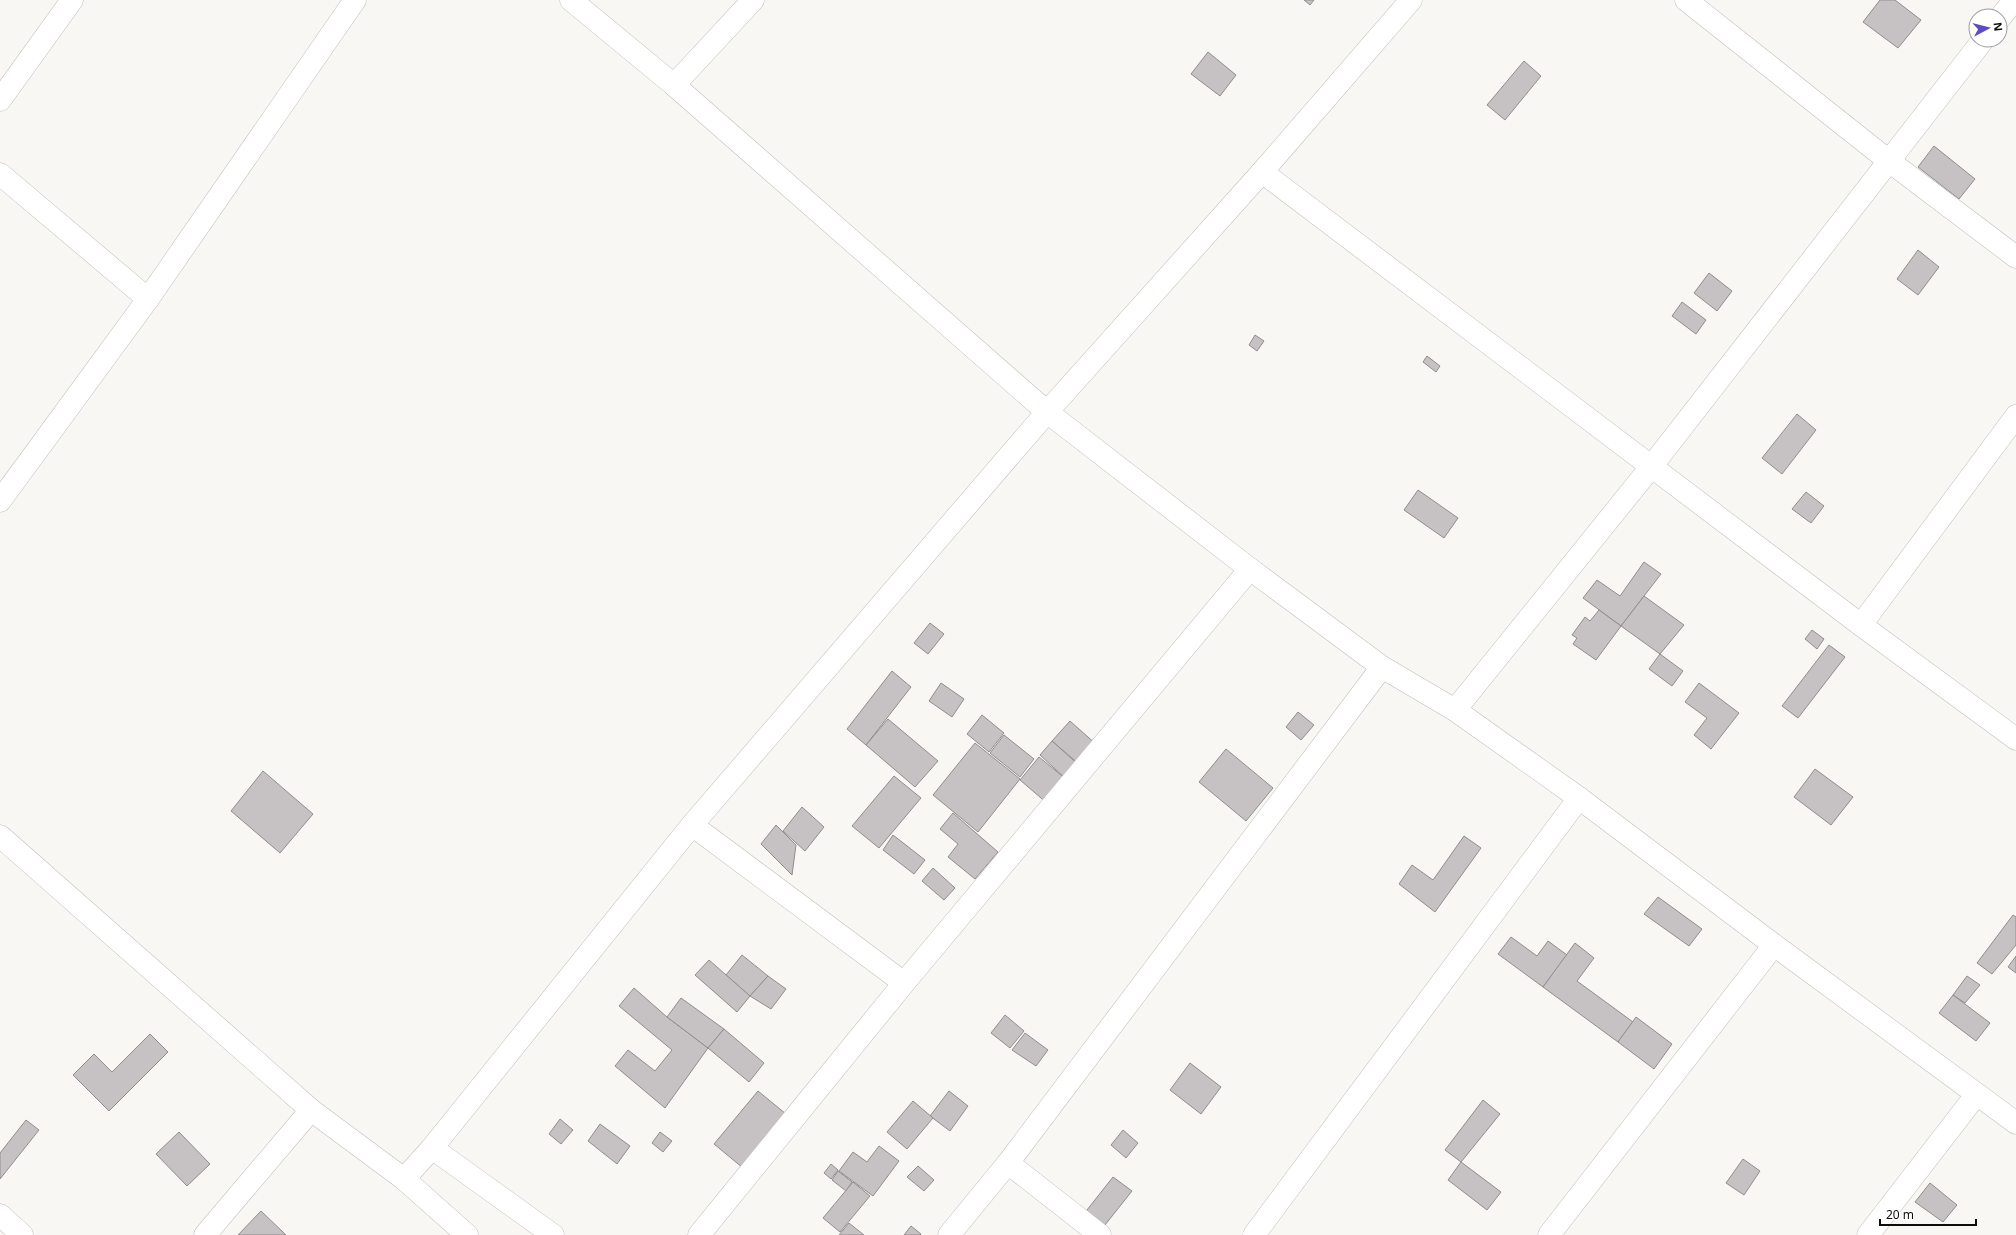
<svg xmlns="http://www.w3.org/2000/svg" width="2016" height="1235" viewBox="0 0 2016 1235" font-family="'Noto Sans',sans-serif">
<rect width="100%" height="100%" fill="#f9f7f3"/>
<!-- building -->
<g fill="#c6c1c3" stroke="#918d8f">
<path d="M1304,0H1314L1310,5Z"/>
<path d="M1880,0H1895L1921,20L1898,48L1863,22Z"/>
<path d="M1208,52L1236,75L1220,96L1191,74Z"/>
<path d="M1524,61L1541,76L1505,120L1487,105Z"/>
<path d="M1934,146L1975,179L1959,199L1918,167Z"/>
<path d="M1918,250L1939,267L1918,295L1897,279Z"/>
<path d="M1709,273L1732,291L1717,311L1694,293Z"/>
<path d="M1682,302L1706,320L1696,334L1672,316Z"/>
<path d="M1255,335L1264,341L1257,351L1249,345Z"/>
<path d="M1427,356L1440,366L1436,372L1423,362Z"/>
<path d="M1797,414L1816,430L1782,474L1762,458Z"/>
<path d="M1418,490L1458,518L1444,538L1404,510Z"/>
<path d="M1806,492L1824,506L1811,523L1792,509Z"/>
<path d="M1644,562L1661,574L1621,626L1583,598L1597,580L1620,596Z"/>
<path d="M1644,596L1684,625L1660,654L1621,626Z"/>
<path d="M1599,610L1621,626L1596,660L1573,644L1577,638L1572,635L1585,617L1590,621Z"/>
<path d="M930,623L944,634L928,654L914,643Z"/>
<path d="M1812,630L1824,639L1817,649L1805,639Z"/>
<path d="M1829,645L1845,657L1798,718L1782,706Z"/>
<path d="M1660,654L1683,671L1672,686L1649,669Z"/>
<path d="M892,671L911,687L866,745L847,729Z"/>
<path d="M941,683L964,699L952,717L929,701Z"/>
<path d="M1699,683L1739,713L1711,749L1694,735L1707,718L1685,702Z"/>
<path d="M1298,712L1314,725L1301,740L1286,727Z"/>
<path d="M982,715L1004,733L989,752L967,734Z"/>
<path d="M888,719L938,761L915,787L866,745Z"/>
<path d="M1070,721L1097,745L1080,765L1052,741Z"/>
<path d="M1004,735L1034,759L1020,777L990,753Z"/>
<path d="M1052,741L1080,766L1067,780L1040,755Z"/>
<path d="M975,743L1020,779L978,832L933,795Z"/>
<path d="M1226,749L1273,788L1246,821L1199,782Z"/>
<path d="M1039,757L1067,780L1048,804L1020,780Z"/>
<path d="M1815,769L1853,797L1831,825L1794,797Z"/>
<path d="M263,771L313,814L280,853L231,811Z"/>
<path d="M894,776L921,798L879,848L852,826Z"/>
<path d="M802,807L824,827L805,851L783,831Z"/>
<path d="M953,813L998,852L975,879L948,857L958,844L940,829Z"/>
<path d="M776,825L796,845L792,875L761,844Z"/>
<path d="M893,835L925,860L914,874L883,850Z"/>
<path d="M1464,836L1481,848L1435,912L1399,884L1412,865L1433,880Z"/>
<path d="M933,868L955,888L944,900L922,881Z"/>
<path d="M1658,897L1702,929L1689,946L1644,914Z"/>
<path d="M2013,915L2016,917V945L1992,974L1977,963Z"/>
<path d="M1511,937L1537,956L1548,941L1567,955L1543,987L1498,954Z"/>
<path d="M1575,943L1594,958L1577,981L1633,1022L1618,1042L1543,987Z"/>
<path d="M742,955L768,976L750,996L726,975Z"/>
<path d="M2016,956V973L2008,967Z"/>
<path d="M709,960L750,996L737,1012L695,975Z"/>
<path d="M768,976L786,989L771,1009L750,996Z"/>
<path d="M1967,976L1980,985L1965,1003L1953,995Z"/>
<path d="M634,988L667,1017L708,1048L665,1108L615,1066L628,1050L655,1071L672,1050L619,1006Z"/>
<path d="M1953,995L1990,1023L1976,1041L1939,1013Z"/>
<path d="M681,998L724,1029L708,1048L667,1017Z"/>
<path d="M1005,1015L1024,1031L1010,1048L991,1033Z"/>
<path d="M1636,1017L1672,1044L1654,1069L1618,1042Z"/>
<path d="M724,1029L764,1063L749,1082L708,1048Z"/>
<path d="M1025,1033L1048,1050L1036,1066L1012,1050Z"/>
<path d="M150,1034L168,1052L109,1111L73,1075L94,1054L112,1072Z"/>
<path d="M1190,1063L1221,1087L1201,1114L1170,1090Z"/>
<path d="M758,1091L786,1114L743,1168L714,1144Z"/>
<path d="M949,1091L968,1106L950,1131L930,1116Z"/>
<path d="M1483,1100L1500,1114L1461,1162L1445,1150Z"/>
<path d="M913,1101L933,1118L907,1149L887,1132Z"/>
<path d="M560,1119L573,1130L561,1144L549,1134Z"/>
<path d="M26,1120L39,1130L0,1179V1153Z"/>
<path d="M600,1124L630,1146L617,1164L588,1141Z"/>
<path d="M1123,1130L1138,1143L1126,1158L1111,1145Z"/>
<path d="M179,1132L210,1164L187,1186L156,1154Z"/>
<path d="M660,1132L672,1141L663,1152L652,1143Z"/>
<path d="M879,1146L899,1161L873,1196L839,1171L853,1152L867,1162Z"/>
<path d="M1743,1159L1760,1171L1744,1195L1726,1183Z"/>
<path d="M1461,1162L1501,1192L1487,1210L1448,1180Z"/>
<path d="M831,1164L838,1170L831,1179L824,1173Z"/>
<path d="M918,1166L934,1180L924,1191L907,1177Z"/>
<path d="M838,1171L852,1182L846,1191L832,1180Z"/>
<path d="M1113,1177L1132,1191L1101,1230L1083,1215Z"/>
<path d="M853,1182L870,1196L840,1232L823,1218Z"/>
<path d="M1930,1183L1957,1205L1943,1222L1915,1202Z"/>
<path d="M261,1211L286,1235H238Z"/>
<path d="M849,1223L864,1235H839Z"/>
<path d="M911,1226L921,1234L920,1235H904Z"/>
</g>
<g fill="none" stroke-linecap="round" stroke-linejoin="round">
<defs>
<g id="street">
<path d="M571,0L674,85L1047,412L1250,569L1382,667L1455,710L1579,798L1774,945L2016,1123"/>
<path d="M1686,0L1889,161L2016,257"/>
<path d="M2000,18L2014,0"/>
<path d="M674,85L753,0"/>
<path d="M0,100L72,0"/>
<path d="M1262,172L1861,625L2016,739"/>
<path d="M0,174L148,299"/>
<path d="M0,501L148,299L355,0"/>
<path d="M1861,625L2016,416"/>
<path d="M1455,710L1651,467L1983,40"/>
<path d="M692,825L904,983"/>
<path d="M0,836L311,1110L404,1179L432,1148L553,1235"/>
<path d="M432,1148L692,825L1047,412L1262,172L1411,0"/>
<path d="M1008,1163L1100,1235"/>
<path d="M404,1179L467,1235"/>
<path d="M0,1215L22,1235"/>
<path d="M205,1235L311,1110"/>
<path d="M699,1235L904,983L1250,569"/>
<path d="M949,1235L1008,1163L1382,667"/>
<path d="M1254,1235L1579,798"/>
<path d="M1549,1235L1774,945"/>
<path d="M1868,1235L1976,1095"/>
</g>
</defs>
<!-- street casing -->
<use href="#street" stroke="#c0beba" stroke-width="23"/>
<!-- street -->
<use href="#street" stroke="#fff" stroke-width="22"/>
</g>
<!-- north arrow -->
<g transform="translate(1988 28) rotate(83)"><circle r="19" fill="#ffffff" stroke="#9e9e9d"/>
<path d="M0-3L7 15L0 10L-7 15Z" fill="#5d4bc3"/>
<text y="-6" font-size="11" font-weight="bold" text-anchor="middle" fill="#0d0d0b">N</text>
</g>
<!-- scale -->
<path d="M1880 1219v6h96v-6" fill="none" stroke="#0d0d0b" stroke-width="2"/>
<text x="1886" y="1219" font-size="12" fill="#0d0d0b" stroke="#ffffff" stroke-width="3" paint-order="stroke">20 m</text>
</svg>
